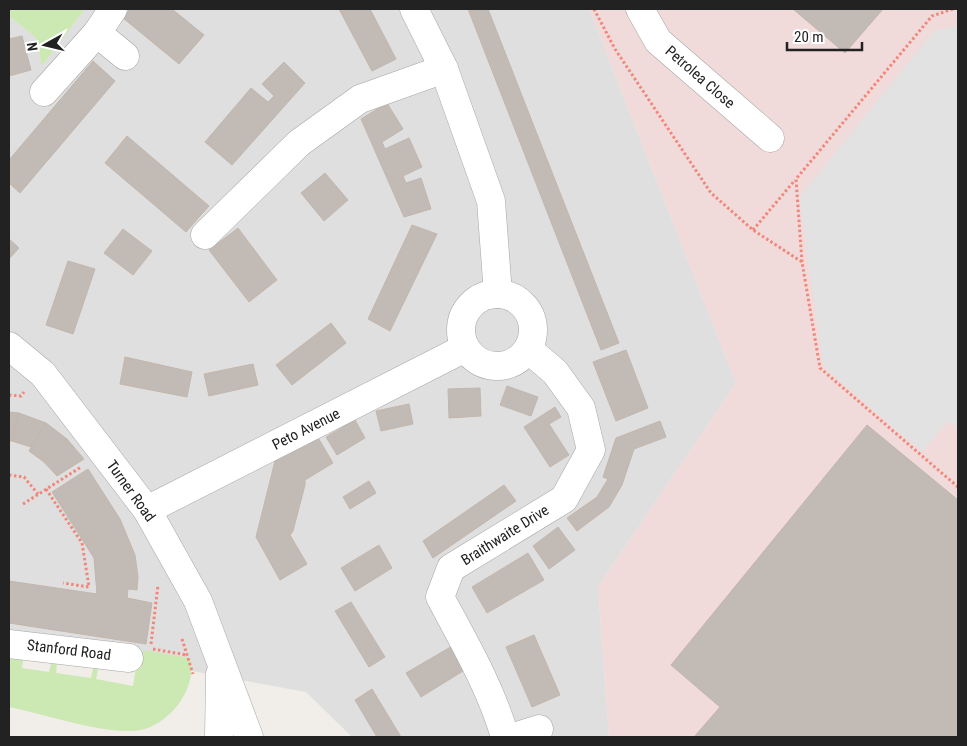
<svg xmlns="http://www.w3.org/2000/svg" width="967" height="746" viewBox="0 0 967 746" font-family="'Roboto Condensed',sans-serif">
<rect width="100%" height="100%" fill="#f1eee9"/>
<!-- residential -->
<path fill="#e0dfdf" d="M85,9H589L736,383L598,587L609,737H352L306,692L154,664L9,645V16L36,38L42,66Z"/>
<!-- commercial -->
<path fill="#f0dbda" d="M589,9H958V737H609L598,587L736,383Z"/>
<!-- grass -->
<g fill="#cce8b3">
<path d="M9,9H85L42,66L36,38L9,16Z"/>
<path d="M25,649L22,668L49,672L53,654H58L56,673L91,678L95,660L100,661L96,679L133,686L136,667L141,668L143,650L190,658C194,674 188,690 180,702C172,714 155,728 140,730C108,736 44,714 9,707V654Z"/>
</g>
<!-- parking -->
<path fill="#e2e2e2" d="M958,26V428L948,421L922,452L824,367L799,197L934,31Z"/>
<!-- building -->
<g fill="#c2bbb5" stroke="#c2b6ac">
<path d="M130,9H172L204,35L179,64L123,18Z"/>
<path d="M339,9H370L396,59L372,71Z"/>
<path d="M468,9H488L619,343L601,350Z"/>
<path d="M793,9H883L845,53Z"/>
<path d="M22,36L31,70L9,76V39Z"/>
<path d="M93,61L115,81L20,193L9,183V160Z"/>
<path d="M284,62L305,83L232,165L205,142L251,88L268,102L274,96L262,84Z"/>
<path d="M387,103L403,129L382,142L385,149L409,138L422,167L403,176L406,183L421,178L431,209L404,217L361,119Z"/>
<path d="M127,136L209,206L186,232L105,163Z"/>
<path d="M325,173L348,200L324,221L301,193Z"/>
<path d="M412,225L437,234L390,331L368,319Z"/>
<path d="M238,228L277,280L249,302L209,250Z"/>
<path d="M123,229L152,251L133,275L104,253Z"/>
<path d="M9,239L19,248L9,259Z"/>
<path d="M68,261L95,269L73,334L46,325Z"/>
<path d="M331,323L346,343L292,385L276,365Z"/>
<path d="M626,350L648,408L616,421L593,362Z"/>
<path d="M125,357L192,372L187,397L120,384Z"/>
<path d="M253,364L258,385L209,396L204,374Z"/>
<path d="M507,386L538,397L531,416L500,405Z"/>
<path d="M480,388L481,416L449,418L448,389Z"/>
<path d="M409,404L413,424L381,431L376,411Z"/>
<path d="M555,407L561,417L549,424L569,455L550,467L524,427Z"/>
<path d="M9,412L19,413L12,441H9Z"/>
<path d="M19,413L46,423L31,447L12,441Z"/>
<path d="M355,420L365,438L337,455L326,437Z"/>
<path d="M660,421L666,437L634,449L622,485L609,507L577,531L567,518L597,497L608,479L603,477L616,438Z"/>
<path d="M46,423L67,439L44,462L29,451Z"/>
<path d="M867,425L958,500V737H694L720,707L671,665Z"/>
<path d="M317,436L333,463L305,480V485L293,531L290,535L307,564L280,580L256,537L275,461Z"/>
<path d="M67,439L84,459L57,476L44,462Z"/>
<path d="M88,469L120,519L135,555L138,577L137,590L128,589L127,598L152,603L146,644L9,623V581L97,594L94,558L52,492Z"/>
<path d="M369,481L376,493L350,509L343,497Z"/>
<path d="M504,485L516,501L433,558L423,541Z"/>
<path d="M558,527L575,550L549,569L533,546Z"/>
<path d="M379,545L392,568L355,591L341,568Z"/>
<path d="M528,553L544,580L487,613L472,587Z"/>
<path d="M351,602L385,657L369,667L335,611Z"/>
<path d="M534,635L560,695L532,707L506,647Z"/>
<path d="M454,645L468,668L421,697L406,673Z"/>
<path d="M372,689L401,737H377L355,700Z"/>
</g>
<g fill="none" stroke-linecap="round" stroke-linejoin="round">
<defs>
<g id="minor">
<path d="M414,9L444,69L491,201L498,294"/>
<path d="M640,9L658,41L770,138"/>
<path d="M97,33L125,56"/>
<path d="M44,92L97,33L113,9"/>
<path d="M205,235L299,143L360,99L444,69"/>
<circle cx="497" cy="330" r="36"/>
<path d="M9,346L43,374L147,510L198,601L249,737"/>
<path d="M147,510L465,348"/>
<path d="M9,644L129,658"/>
<path d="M219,737L220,674"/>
<path d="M505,737C491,688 464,642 440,597L451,568L564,499L591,450L581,408L555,372L528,349"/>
<path d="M514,737L539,729"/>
</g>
</defs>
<!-- minor casing -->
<use href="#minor" stroke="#a6a6a6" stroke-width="29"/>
<!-- path -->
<g stroke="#f28679" stroke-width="3" stroke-dasharray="2.5 2.5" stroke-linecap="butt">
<path d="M594,9L615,49L711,193L753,230L802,262L820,368L958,487"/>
<path d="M753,230L795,180"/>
<path d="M802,262L796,179L932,16L953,9"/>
<path d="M9,395L21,396L24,392"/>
<path d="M9,475L24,477L38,494"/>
<path d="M46,489L82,543L89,587L63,583"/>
<path d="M23,504L81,467"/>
<path d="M182,639L193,674"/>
<path d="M151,644L158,585"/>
<path d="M153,649L187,655"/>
</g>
<!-- minor -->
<use href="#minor" stroke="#fff" stroke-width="28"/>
</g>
<g text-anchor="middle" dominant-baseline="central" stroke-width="5" stroke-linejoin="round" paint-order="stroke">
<!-- street labels -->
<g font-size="15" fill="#222" stroke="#fff">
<text transform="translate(700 77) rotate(41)">Petrolea Close</text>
<text transform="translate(306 429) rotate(-27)">Peto Avenue</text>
<text transform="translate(131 491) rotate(54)">Turner Road</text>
<text transform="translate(505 535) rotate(-32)">Braithwaite Drive</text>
<text transform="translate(69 650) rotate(7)">Stanford Road</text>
</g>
</g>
<!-- border -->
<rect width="967" height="746" fill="none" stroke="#222222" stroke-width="20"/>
<!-- north arrow -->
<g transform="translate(45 45) rotate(262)" stroke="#ffffff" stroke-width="4" paint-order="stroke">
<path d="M0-4L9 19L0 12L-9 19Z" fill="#222222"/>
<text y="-8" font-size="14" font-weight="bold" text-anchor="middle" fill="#222222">N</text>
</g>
<!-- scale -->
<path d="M787 42v8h75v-8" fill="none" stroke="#222222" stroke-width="2.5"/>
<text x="794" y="42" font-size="15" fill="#222222" stroke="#ffffff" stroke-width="4" paint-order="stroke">20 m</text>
</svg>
